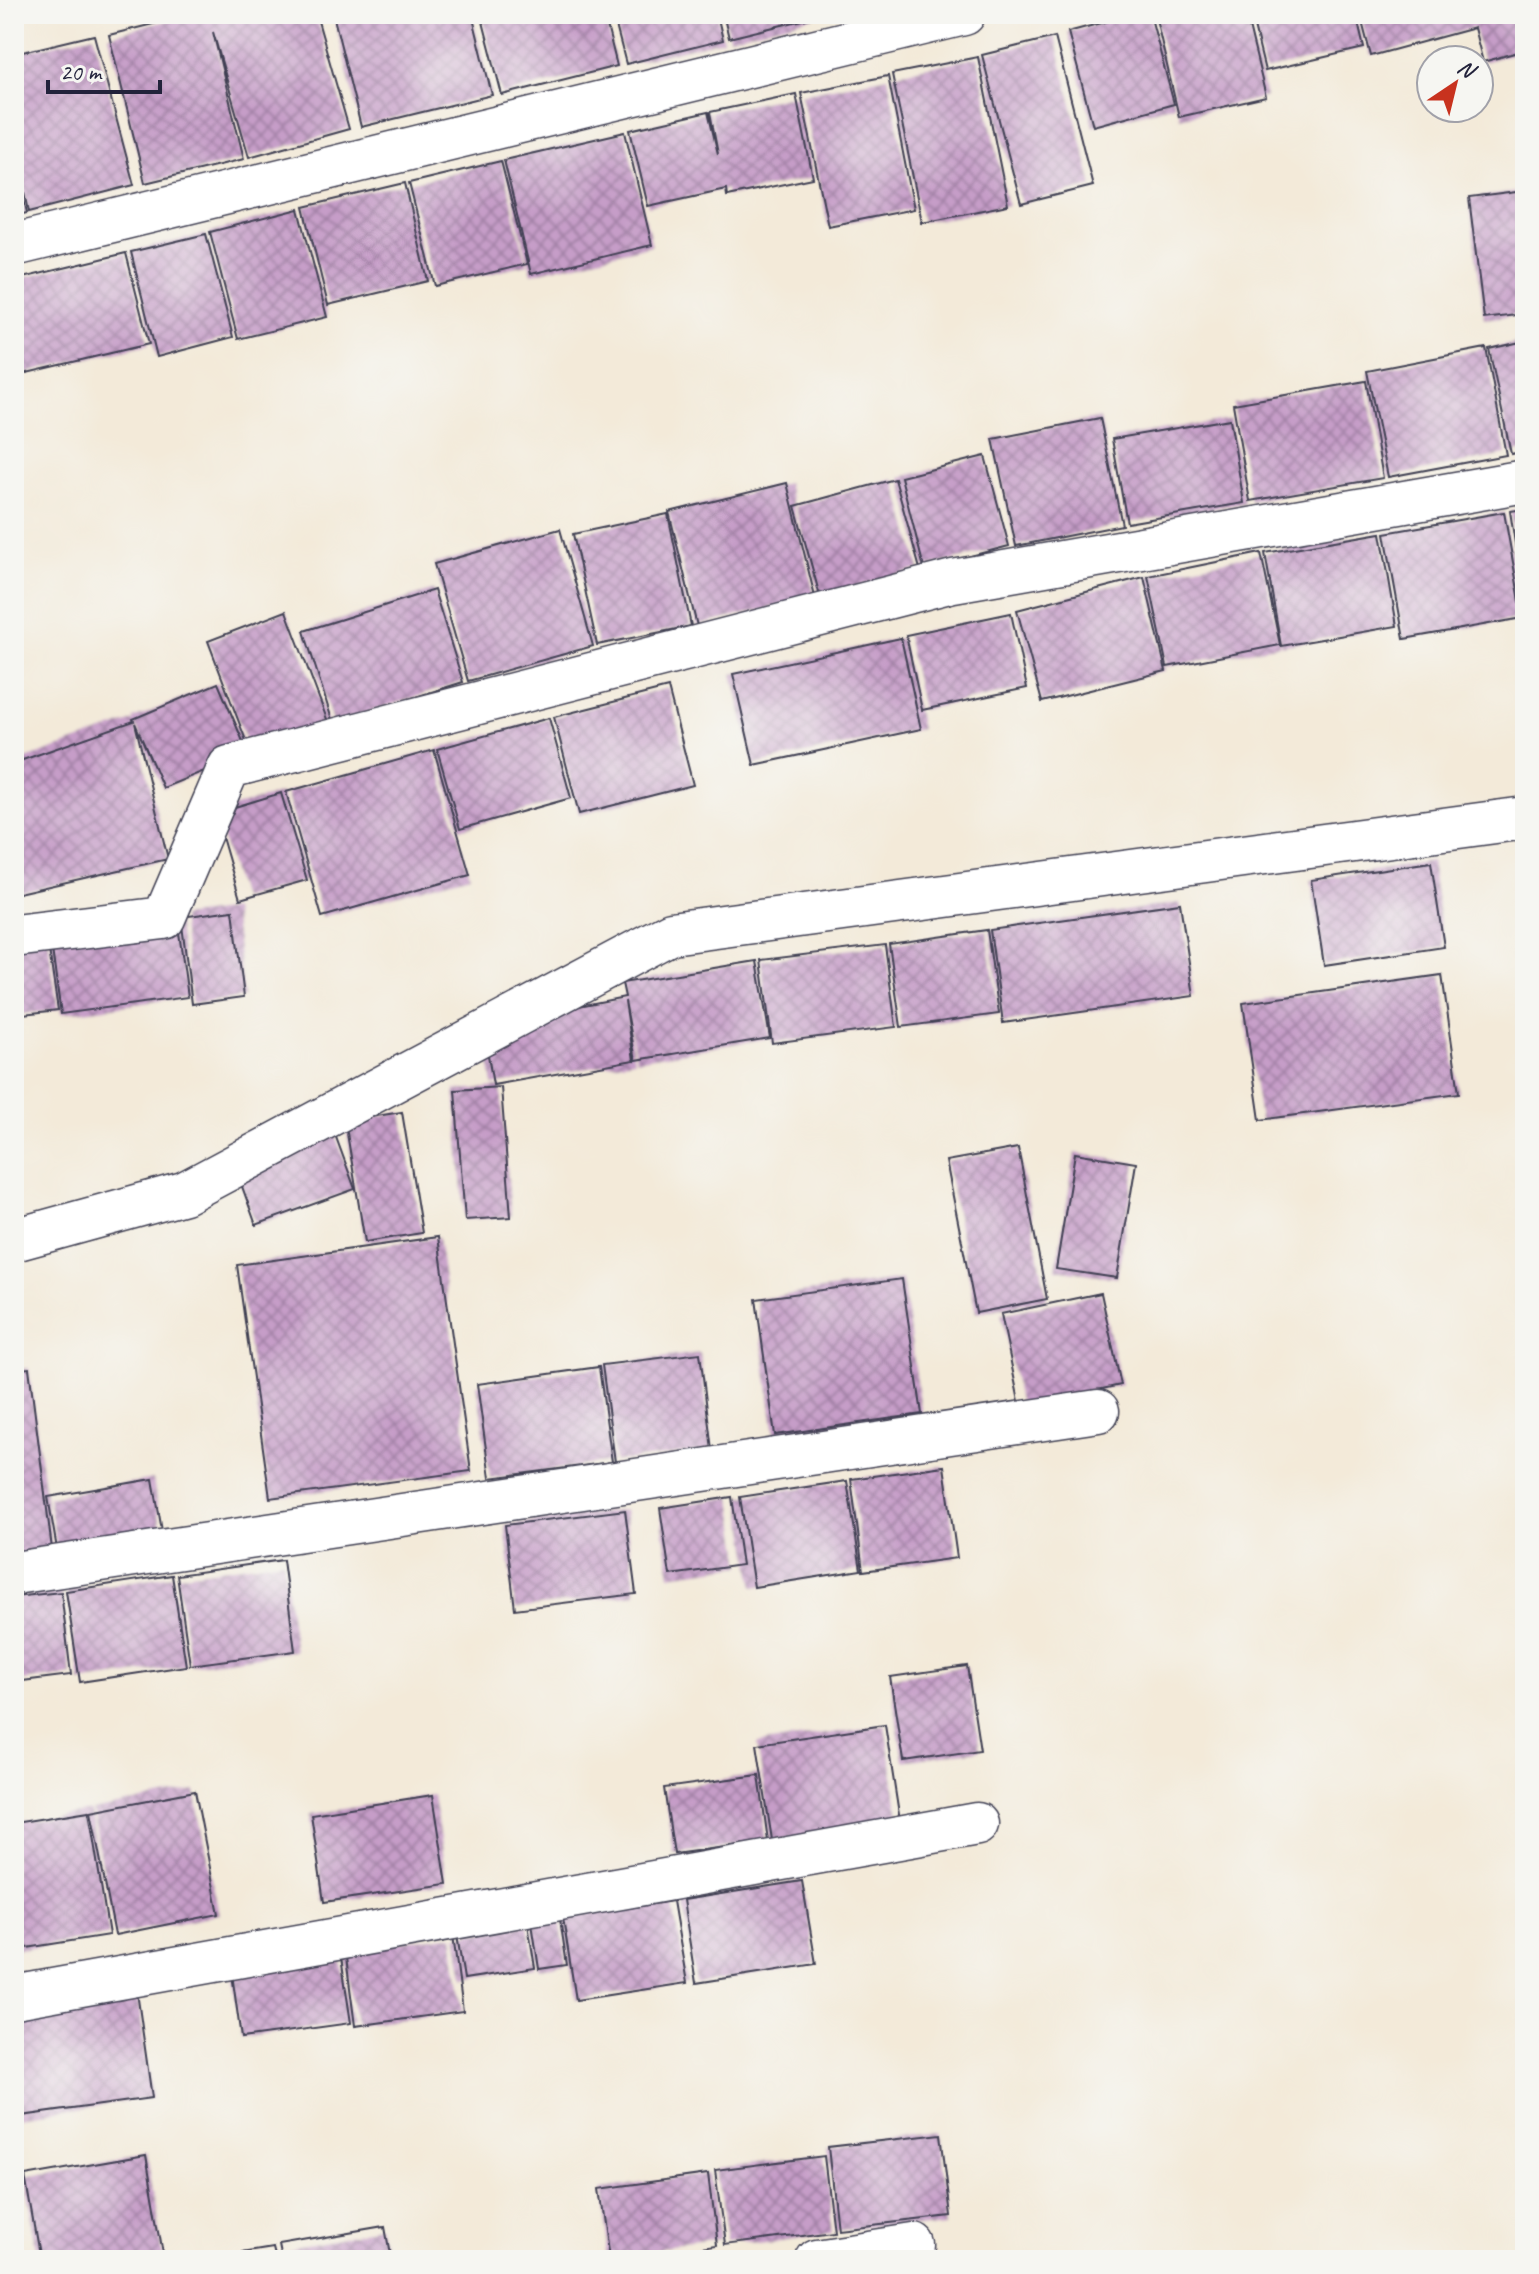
<svg xmlns="http://www.w3.org/2000/svg" width="1539" height="2274" viewBox="0 0 1539 2274" font-family="Caveat,sans-serif">
<defs>
<pattern id="building-cross-hatch" width="8" height="8" patternUnits="userSpaceOnUse" patternTransform="scale(2)"><rect width="8" height="8" fill="#c69dc8"/><path d="M0 0l8 8M0 8l8-8" fill="none" stroke="#a080a4"/></pattern>
</defs>
<rect width="100%" height="100%" fill="#f6f6f2"/>
<filter id="ink" filterUnits="userSpaceOnUse"><feTurbulence type="fractalNoise" baseFrequency=".0125" numOctaves="2"/><feDisplacementMap in="SourceGraphic" scale="16" xChannelSelector="R" yChannelSelector="G"/><feConvolveMatrix kernelMatrix="1 2 1 2 8 2 1 2 1" color-interpolation-filters="sRGB"/></filter>
<filter id="wash" filterUnits="userSpaceOnUse"><feTurbulence type="fractalNoise" baseFrequency=".006" numOctaves="4" result="noise"/><feDisplacementMap in="SourceGraphic" scale="32" xChannelSelector="R" yChannelSelector="G"/><feGaussianBlur stdDeviation="1.8" result="paint"/><feColorMatrix in="noise" values="0 0 0 0 0 0 0 0 0 0 0 0 0 0 0 0 0 1.4 0 .05"/><feComposite in="paint" operator="in"/></filter>
<g filter="url(#wash)">
<rect width="100%" height="100%" fill="#f3ead9"/>
<g id="blocks">
<!-- building -->
<g fill="url(#building-cross-hatch)">
<path d="M193,14H316L349,129L249,157L213,32L244,159L145,183L109,35Z"/>
<path d="M333,14H472L492,95L361,127Z"/>
<path d="M481,14H604L617,66L502,95Z"/>
<path d="M613,14H717L723,40L626,64Z"/>
<path d="M723,14H823V15L729,38Z"/>
<path d="M1135,14H1150L1174,104L1093,126L1068,32Z"/>
<path d="M1155,14H1246L1266,97L1179,117Z"/>
<path d="M1251,14H1356L1364,48L1265,71Z"/>
<path d="M1360,14H1525V50L1483,62L1474,28L1371,56Z"/>
<path d="M94,35L134,185L29,212L14,137V54Z"/>
<path d="M1055,37L1093,186L1021,204L982,55Z"/>
<path d="M978,57L1008,205L922,222L892,74Z"/>
<path d="M888,76L914,209L828,226L801,93Z"/>
<path d="M796,94L813,178L727,196L726,189L648,206L630,130L708,112L718,154L710,112Z"/>
<path d="M625,132L652,245L531,274L504,160Z"/>
<path d="M15,160L27,213L14,216V161Z"/>
<path d="M501,161L527,264L435,286L409,183Z"/>
<path d="M405,183L428,281L328,305L304,207Z"/>
<path d="M1525,191V314L1484,319L1469,198Z"/>
<path d="M299,209L327,317L238,339L210,232Z"/>
<path d="M206,234L233,337L157,357L131,252Z"/>
<path d="M126,253L149,344L14,376V280Z"/>
<path d="M1525,341V451L1511,454L1489,349Z"/>
<path d="M1486,348L1506,455L1388,477L1367,371Z"/>
<path d="M1366,381L1383,478L1250,501L1233,404Z"/>
<path d="M1100,418L1122,525L1016,546L993,439Z"/>
<path d="M1230,419L1244,503L1127,523L1112,439Z"/>
<path d="M985,456L1009,546L924,568L901,477Z"/>
<path d="M895,479L920,569L820,596L795,506Z"/>
<path d="M787,483L815,597L697,626L669,512Z"/>
<path d="M1525,509V595H1523L1510,511Z"/>
<path d="M1504,512L1523,618L1404,639L1385,533Z"/>
<path d="M668,514L691,626L597,645L573,534Z"/>
<path d="M560,529L593,646L468,681L434,564Z"/>
<path d="M1381,533L1397,626L1281,646L1265,553Z"/>
<path d="M1261,553L1280,645L1167,667L1148,576Z"/>
<path d="M1144,577L1166,671L1042,702L1017,610Z"/>
<path d="M434,590L463,682L333,723L304,631Z"/>
<path d="M286,611L328,722L250,751L208,641Z"/>
<path d="M1011,613L1027,688L922,710L906,635Z"/>
<path d="M901,638L921,729L754,765L733,674Z"/>
<path d="M218,683L248,753L163,788L135,723L168,859L14,894V763L134,721L133,719Z"/>
<path d="M668,688L693,785L579,814L554,717Z"/>
<path d="M549,718L571,798L460,829L437,749Z"/>
<path d="M434,750L470,875L322,917L286,792Z"/>
<path d="M281,793L307,880L240,899L215,813Z"/>
<path d="M1431,862L1444,947L1324,965L1311,880Z"/>
<path d="M1180,903L1194,996L1003,1023L990,930Z"/>
<path d="M233,910L244,997L192,1004L181,917Z"/>
<path d="M177,918L188,997L61,1014L50,935Z"/>
<path d="M987,930L999,1014L901,1027L889,944Z"/>
<path d="M47,936L58,1010L14,1015V941Z"/>
<path d="M885,945L896,1027L772,1043L761,960Z"/>
<path d="M757,961L770,1038L636,1060L625,1001L634,1060L493,1085L483,1025L625,997L622,983Z"/>
<path d="M1442,975L1459,1093L1260,1120L1243,1003Z"/>
<path d="M501,1087L511,1217L465,1220L455,1090Z"/>
<path d="M402,1112L422,1233L365,1242L345,1121Z"/>
<path d="M330,1121L355,1189L256,1225L231,1156Z"/>
<path d="M1018,1148L1047,1299L976,1313L946,1161Z"/>
<path d="M1075,1153L1136,1163L1117,1278L1056,1269Z"/>
<path d="M438,1237L471,1471L270,1498L237,1265Z"/>
<path d="M902,1279L922,1414L775,1435L756,1299Z"/>
<path d="M1101,1293L1121,1385L1020,1406L1001,1314Z"/>
<path d="M700,1353L712,1450L615,1462L602,1365Z"/>
<path d="M599,1367L612,1462L490,1478L477,1384Z"/>
<path d="M29,1368L52,1549L14,1554V1370Z"/>
<path d="M944,1466L957,1558L863,1571L851,1479Z"/>
<path d="M153,1479L162,1531L57,1549L48,1497Z"/>
<path d="M847,1481L861,1570L754,1587L740,1497Z"/>
<path d="M732,1497L742,1565L670,1575L660,1508Z"/>
<path d="M625,1510L636,1594L515,1609L505,1525Z"/>
<path d="M283,1560L295,1651L190,1665L177,1575Z"/>
<path d="M172,1575L186,1666L80,1682L66,1591Z"/>
<path d="M61,1592L71,1675L14,1682V1597Z"/>
<path d="M967,1666L980,1750L903,1761L890,1677Z"/>
<path d="M885,1725L900,1821L772,1840L757,1744Z"/>
<path d="M759,1775L768,1841L674,1854L664,1788Z"/>
<path d="M195,1791L219,1914L115,1935L91,1811Z"/>
<path d="M433,1795L447,1884L324,1902L311,1814Z"/>
<path d="M89,1811L109,1935L14,1950V1823Z"/>
<path d="M802,1881L816,1964L696,1983L683,1900Z"/>
<path d="M673,1901L687,1983L576,2000L563,1918Z"/>
<path d="M560,1919L567,1965L539,1969L532,1923Z"/>
<path d="M528,1924L535,1968L464,1979L457,1935Z"/>
<path d="M453,1935L463,2011L355,2026L345,1950Z"/>
<path d="M340,1951L351,2023L241,2038L231,1967Z"/>
<path d="M136,1985L152,2098L21,2116L14,2066V2001Z"/>
<path d="M941,2134L951,2216L837,2229L828,2147Z"/>
<path d="M146,2155L164,2260H40L25,2176Z"/>
<path d="M824,2156L833,2231L725,2245L715,2170Z"/>
<path d="M708,2174L717,2245L609,2259L599,2189Z"/>
<path d="M385,2227L391,2260H282L279,2245Z"/>
<path d="M273,2248L276,2260H212L211,2258Z"/>
</g>
</g>
</g>
<g filter="url(#ink)">
<use href="#blocks" fill-opacity="0" stroke="#414053" stroke-width="2"/>
<g fill="none" stroke-linecap="round" stroke-linejoin="round">
<defs>
<g id="minor">
<path d="M14,245L964,14"/>
<path d="M14,936L164,918L229,767L953,581L1525,481"/>
<path d="M14,1240L184,1193L671,933L1525,818"/>
<path d="M14,1573L1098,1411"/>
<path d="M14,1997L977,1824"/>
<path d="M817,2260L914,2245"/>
</g>
</defs>
<!-- minor casing -->
<use href="#minor" stroke="#414053" stroke-width="45"/>
<!-- minor -->
<use href="#minor" stroke="#fff" stroke-width="42"/>
</g>
</g>
<!-- margin -->
<rect width="1539" height="2274" fill="none" stroke="#f6f6f2" stroke-width="48"/>
<!-- north arrow -->
<g transform="translate(1455 84) rotate(35)"><circle r="38" fill="#f6f6f2" stroke="#a1a1a9" stroke-width="2"/>
<path d="M0-6L14 30L0 20L-14 30Z" fill="#c8321e"/>
<text y="-12" font-size="22" font-weight="bold" text-anchor="middle" fill="#22223b">N</text>
</g>
<!-- scale -->
<path d="M48 80v12h112v-12" fill="none" stroke="#22223b" stroke-width="4"/>
<text x="60" y="80" font-size="24" fill="#22223b" stroke="#f6f6f2" stroke-width="6" paint-order="stroke">20 m</text>
</svg>
